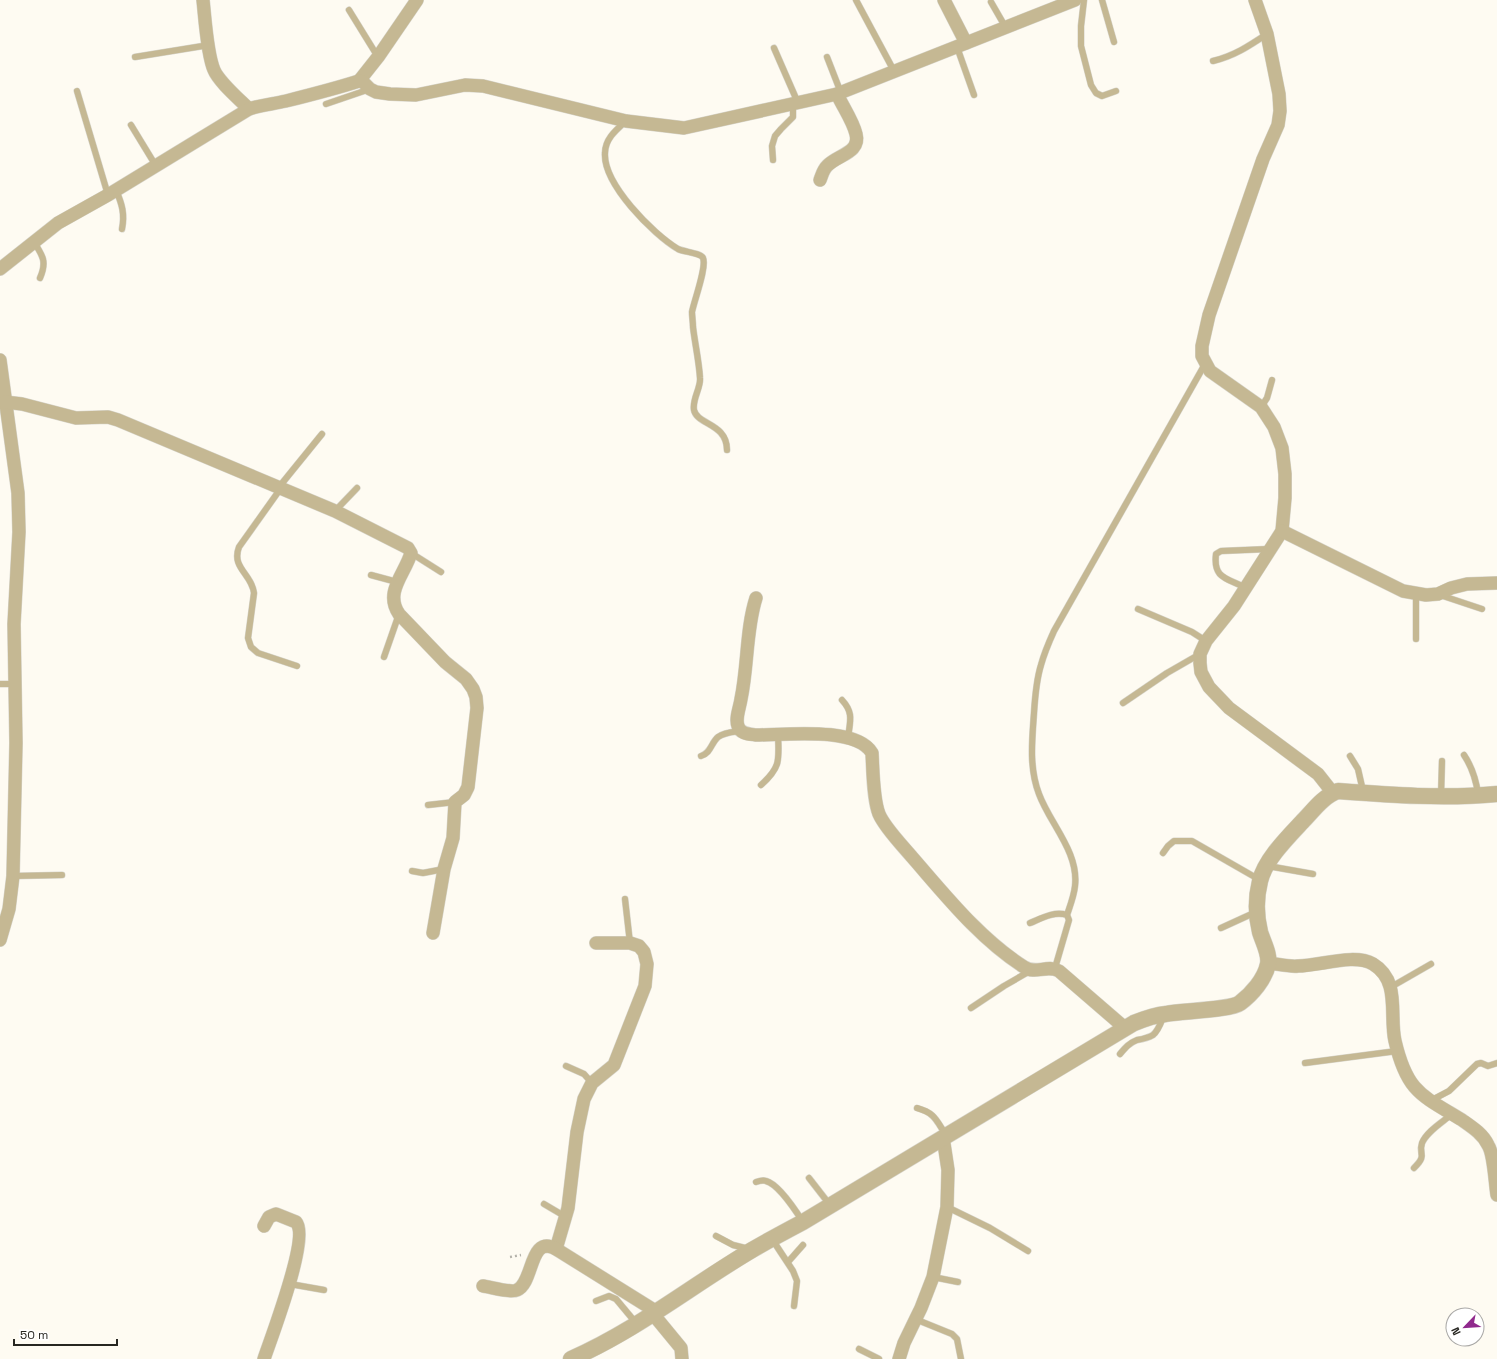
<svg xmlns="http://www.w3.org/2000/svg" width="1497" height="1359" viewBox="0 0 1497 1359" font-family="'Space Grotesk',sans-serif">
<rect width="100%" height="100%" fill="#fefbf2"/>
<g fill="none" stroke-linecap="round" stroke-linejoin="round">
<defs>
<g id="service">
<path d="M856,0L894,71"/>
<path d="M1084,0L1081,26V46L1091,85L1096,93L1102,96L1116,91"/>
<path d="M1102,0L1114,42"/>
<path d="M991,2L1006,28"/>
<path d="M349,10L378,57"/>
<path d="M957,47L974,95"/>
<path d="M774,48L798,103"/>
<path d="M135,57L209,45"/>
<path d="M827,57L841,93"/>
<path d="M1213,61C1234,56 1249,46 1267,34"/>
<path d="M77,91L108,195"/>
<path d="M326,104L370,89"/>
<path d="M626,121C616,130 605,139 605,153C603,184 653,234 678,249C684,252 701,253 703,258C707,267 694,301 692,312C692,316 693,322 693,327C695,344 699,361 700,378C701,388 692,399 694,410C697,425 727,423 727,450"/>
<path d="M131,125L156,166"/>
<path d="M773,160L772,146L775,136L781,129L793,117V104"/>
<path d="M116,190C122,204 125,214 122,229"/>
<path d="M34,242C43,256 47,262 40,278"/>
<path d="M1261,407L1267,398L1272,380"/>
<path d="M279,487L322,434"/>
<path d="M281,488L239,547C231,568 252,574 254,593L248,638L251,647L258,653L297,666"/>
<path d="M335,511L357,488"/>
<path d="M411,553L441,572"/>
<path d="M371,575L397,582"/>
<path d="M1246,588C1227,578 1213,579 1216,554L1221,551L1269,549"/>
<path d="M1416,594V639"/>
<path d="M1440,595L1482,609"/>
<path d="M1138,609L1192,632L1206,641"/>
<path d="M384,657L399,614"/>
<path d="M0,684H14"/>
<path d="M842,700C854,713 850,721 848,738"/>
<path d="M1123,703L1167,673L1200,654"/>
<path d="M1464,755C1472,767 1476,779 1478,794"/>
<path d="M701,756C711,753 711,743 718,737C725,732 733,732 740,731"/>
<path d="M1350,756L1358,769L1363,791"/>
<path d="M761,785C781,767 779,760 778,735"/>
<path d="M1441,796L1442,761"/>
<path d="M428,805L455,802"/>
<path d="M1163,853L1168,846L1174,841H1192L1260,880"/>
<path d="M1268,866L1313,874"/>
<path d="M412,871L423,873L444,869"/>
<path d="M13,876L62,875"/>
<path d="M625,899L630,943"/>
<path d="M1067,915C1070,906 1074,896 1075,886C1079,852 1050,824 1039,794C1029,768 1032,741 1034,713C1035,697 1036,681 1041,665C1044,654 1049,642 1054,631L1205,364"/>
<path d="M1030,923C1042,918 1054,911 1067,915L1069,920L1055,968"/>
<path d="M1221,928L1256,912"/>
<path d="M1391,987L1431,964"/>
<path d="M971,1008L1004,986L1030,971"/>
<path d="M1120,1054C1125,1048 1129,1043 1137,1040C1143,1039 1148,1038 1153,1035C1159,1030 1161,1022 1164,1015"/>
<path d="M1305,1063L1397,1051"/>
<path d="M566,1066L584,1074L592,1083"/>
<path d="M1430,1101L1449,1091L1477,1064L1481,1063L1488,1066L1497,1063"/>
<path d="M917,1108C935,1113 936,1120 946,1135"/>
<path d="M1414,1168C1428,1154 1418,1155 1422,1143C1427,1131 1443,1122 1452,1114"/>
<path d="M809,1178L830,1205"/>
<path d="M756,1182C759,1181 763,1180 766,1181C778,1184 796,1211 803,1222"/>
<path d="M544,1204L566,1217"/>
<path d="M947,1207L990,1228L1028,1251"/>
<path d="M716,1236L733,1245L749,1249"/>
<path d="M772,1239L793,1271L797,1281L794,1306"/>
<path d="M788,1262L803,1245"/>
<path d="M933,1277L958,1282"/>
<path d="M290,1284L324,1290"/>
<path d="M596,1301L609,1296L616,1299L636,1323"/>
<path d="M915,1319L952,1334L957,1339L961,1359"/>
<path d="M859,1349L879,1359"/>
</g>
<g id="minor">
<path d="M203,0C205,18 207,54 214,70C219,82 239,99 249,109"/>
<path d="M944,0L966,43"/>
<path d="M1255,0L1267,34L1279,94L1280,111L1278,125L1263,159L1209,315L1202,346V356L1210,371L1261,407L1274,427L1282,448L1285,474V498L1282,531L1234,606L1206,641L1200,654V663L1201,672L1209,687L1229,708L1318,774L1333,793"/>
<path d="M359,81L378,57L417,0"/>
<path d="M820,180C822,175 823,170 827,166C837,155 861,153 856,134C853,121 843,107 837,94"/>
<path d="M0,269L58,223L108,195L249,109C261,105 273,104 286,101C310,95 334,89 359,81L363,82L370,89L376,92L390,94L416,95L465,85L483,86L626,121L684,128L837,94L1075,0"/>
<path d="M0,360L18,493L19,532L14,624L16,743L13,876L9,909L0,940"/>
<path d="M5,402L22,404L76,418L108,417L118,420L335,511L408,548L411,553C405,574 384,592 399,614L445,662L466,679L473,689L476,697L477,708L468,787L464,795L455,802L453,838L444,869L433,933"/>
<path d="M1282,531L1403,591L1426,595L1438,594L1451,588L1467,584L1497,583"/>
<path d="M756,598C746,629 748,666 741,699C740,707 735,718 738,726C740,734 749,734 756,735C784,735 856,726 872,753C873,770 873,799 879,814C885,828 902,845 912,857C946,896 980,939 1024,967C1036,975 1047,964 1059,971L1125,1028"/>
<path d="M1268,963C1278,964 1289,967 1298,966C1320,966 1354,953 1373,964C1401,981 1389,1015 1395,1041C1407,1092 1421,1095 1462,1120C1472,1127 1483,1134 1488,1145C1494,1154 1495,1183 1497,1195"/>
<path d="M264,1226L269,1217L276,1214L296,1222C310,1237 271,1338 264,1359"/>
<path d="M556,1249L568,1208L577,1132L584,1099L592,1083L614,1065L645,986L647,964L644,952L639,946L630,943H596"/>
<path d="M483,1286C491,1287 511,1293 517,1290C534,1283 529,1234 556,1249L657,1312"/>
<path d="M653,1314L681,1348L682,1359"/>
<path d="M899,1359L904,1343L921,1308L933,1277L947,1207L948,1170L943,1137"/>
</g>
<path id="tertiary" d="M571,1359C637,1330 691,1286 752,1250C769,1240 786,1231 803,1222L1134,1023C1144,1019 1155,1015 1166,1014C1180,1011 1231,1010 1240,1003C1252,994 1265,979 1268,964C1270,954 1263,942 1260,932C1256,916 1256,897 1260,881C1265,860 1287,838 1302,822C1312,812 1323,796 1338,791C1391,795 1444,799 1497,794"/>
</defs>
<!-- service casing -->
<use href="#service" stroke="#d7d5cc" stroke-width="7"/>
<!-- minor casing -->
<use href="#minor" stroke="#d7d5cc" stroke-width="14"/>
<!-- tertiary casing -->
<use href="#tertiary" stroke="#d7d5cc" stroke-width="17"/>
<!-- path -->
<path stroke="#b5b3ab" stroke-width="2.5" stroke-dasharray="2 3" stroke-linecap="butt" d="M510,1257L521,1255"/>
<!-- service -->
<use href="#service" stroke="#c5b893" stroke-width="6"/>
<!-- minor -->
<use href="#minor" stroke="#c5b893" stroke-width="13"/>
<!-- tertiary -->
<use href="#tertiary" stroke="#c5b893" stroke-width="16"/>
</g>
<!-- north arrow -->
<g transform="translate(1465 1327) rotate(245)"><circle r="19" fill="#ffffff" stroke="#a9a8a6"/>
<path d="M0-3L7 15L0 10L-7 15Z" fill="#90298d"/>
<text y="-6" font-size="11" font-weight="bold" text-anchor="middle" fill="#272621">N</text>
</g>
<!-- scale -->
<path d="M14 1339v6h103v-6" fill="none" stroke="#272621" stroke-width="2"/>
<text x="20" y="1339" font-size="12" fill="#272621" stroke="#ffffff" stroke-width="3" paint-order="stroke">50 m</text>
</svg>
